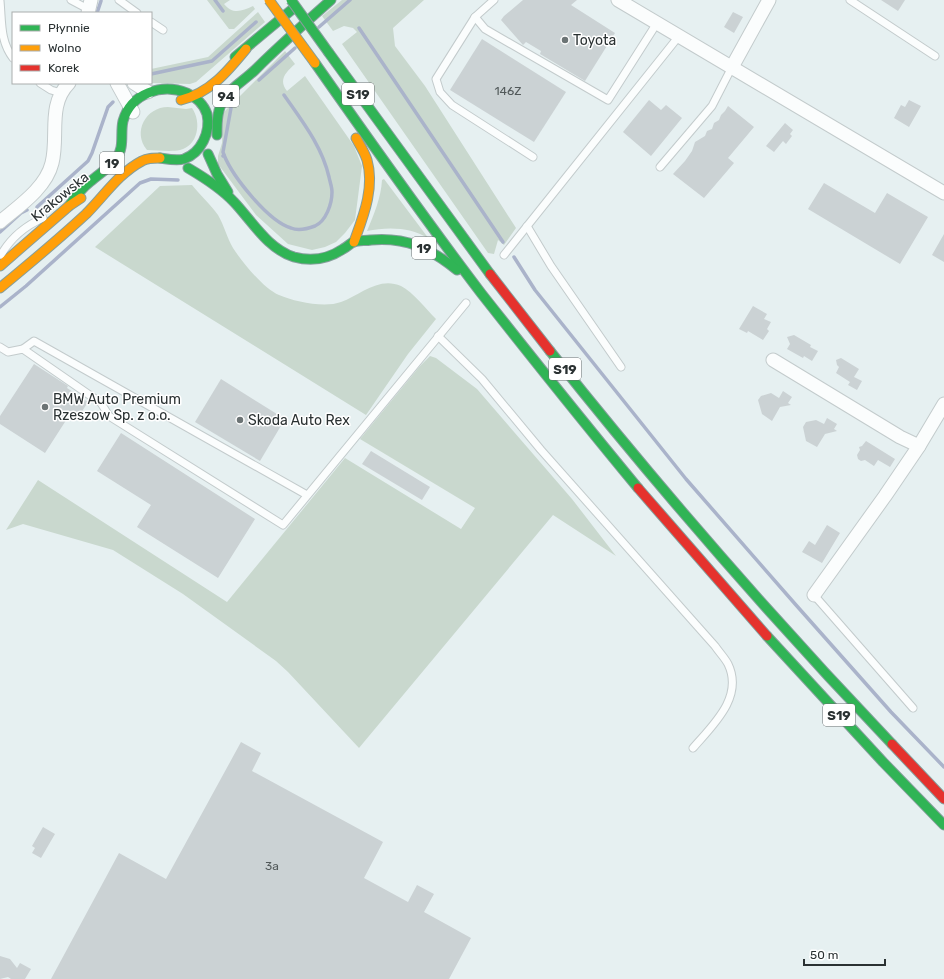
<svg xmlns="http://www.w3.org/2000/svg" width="944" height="979" viewBox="0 0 944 979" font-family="Rubik,sans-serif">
<rect width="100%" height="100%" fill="#e6f0f1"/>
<!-- green -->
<g fill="#c9d8ce">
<path d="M207,0H230L224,4C233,15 242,11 253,6L255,9L234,29H229Z"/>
<path d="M342,0H424L393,28L395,46L425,86L516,228L504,245L498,240L494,254L488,253L342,44L357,32L353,28L344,26L333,31L322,16Z"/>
<path d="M258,12L265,22L196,82L190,84L151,83V69L208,57Z"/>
<path d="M285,51L295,64C286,72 278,80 287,91L305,76L354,146L362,166L355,220L345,233L336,242L325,247L312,250L288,244L256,215L218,164V156L222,143L223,113Z"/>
<path d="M168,107L186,109L192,108C202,122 198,146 180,150C170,152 157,150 147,150C132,132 146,107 168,107Z"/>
<path d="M384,179L429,239C411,227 388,227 367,231C374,214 381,198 382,180Z"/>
<path d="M192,185C200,195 211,205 218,215C224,225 227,238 233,248C242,262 264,289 279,295C295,302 325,308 341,302C360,295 379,276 401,286C413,292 426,309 436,319L408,354L366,415L95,247L160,186Z"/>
<path d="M430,356L436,358L477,389L572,499L616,556L553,515L359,748L288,672L276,661L183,594L113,550L23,524L6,530L38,480L227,602L345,458L461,529L475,508L360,439L420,366Z"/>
</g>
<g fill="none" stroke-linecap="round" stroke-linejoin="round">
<!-- stream -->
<g stroke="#aab3ca" stroke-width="3.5">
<path d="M215,0L223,11"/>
<path d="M97,13L101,1"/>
<path d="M319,27L350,0"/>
<path d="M359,28L503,242"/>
<path d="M151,74L212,61L256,22"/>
<path d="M259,80L295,48"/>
<path d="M224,155L223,152L231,108"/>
<path d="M223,156L224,155C233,177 268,221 291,228C298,231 307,229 315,226C326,221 332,204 332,192C332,187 330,182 329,177C322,146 302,121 284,95"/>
<path d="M37,207L88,161L92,153L108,107L113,102"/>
<path d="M0,232L21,213L27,210"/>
<path d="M514,257L535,290L686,479L796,605L891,712L944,767"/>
<path d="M0,307L26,286L140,183L151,179L178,180"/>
</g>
</g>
<!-- building -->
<g fill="#cbd2d4">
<path d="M523,0H577L571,5L615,33L585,81L540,54L541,51L526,42L523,45L501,20L504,16Z"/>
<path d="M881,0H905L898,11Z"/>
<path d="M733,12L743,17L734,33L724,27Z"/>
<path d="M482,39L566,92L534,142L450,90Z"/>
<path d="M649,100L661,110L666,105L682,118L651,156L623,132Z"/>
<path d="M909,100L921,106L909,127L894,118L901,105L905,107Z"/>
<path d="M728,106L754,127L728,158L734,163L704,198L673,174L685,161L692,151L695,142L705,136L707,131L712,129L714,123L719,120L721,115L725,111Z"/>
<path d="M785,123L793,130L790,134L792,136L786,144L783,141L774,152L766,146Z"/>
<path d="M824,183L875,213L887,193L928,217L900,264L808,209Z"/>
<path d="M944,234V262L932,255Z"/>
<path d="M753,306L767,314L764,319L771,322L767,329L769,331L763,340L748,331L747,333L739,329Z"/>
<path d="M794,335L811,345L810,347L818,351L812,361L804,356L803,358L787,349L790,344L787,337Z"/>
<path d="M841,358L859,369L854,377L862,381L857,390L848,385L850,382L836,373L839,367L837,365L836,360Z"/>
<path d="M34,364L68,386L67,388L88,402L79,416L72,411L45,453L0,424V416Z"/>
<path d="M221,379L285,419L260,461L195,422Z"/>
<path d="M783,391L792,397L788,403L791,405L780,407L772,421L762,414L758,400L761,396L771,393L779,398Z"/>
<path d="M827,418L837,424L834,429L837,431L825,434L817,447L806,441L803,427L806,422L816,420L824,424Z"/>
<path d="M121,433L255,519L218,578L137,527L151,505L97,471Z"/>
<path d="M866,441L895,459L890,467L878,460L874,466L865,460L861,461L858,459L857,455L860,450L859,447L862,446Z"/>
<path d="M371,451L430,487L422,500L362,464Z"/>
<path d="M827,525L840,533L822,563L802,552L809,541L815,545Z"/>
<path d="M241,742L261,753L252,771L383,842L364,878L408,902L417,885L434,894L424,912L471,938L449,979H51L119,853L166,879Z"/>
<path d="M43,827L55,834L41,858L32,853L35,848L32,846Z"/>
<path d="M0,956L10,959L17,968L20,963L31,969L25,979H11L8,977L0,979Z"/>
</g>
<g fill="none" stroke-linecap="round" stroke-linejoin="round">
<defs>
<g id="lane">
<path d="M71,0L88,9"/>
<path d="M119,0L137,13"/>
<path d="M494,0L475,17L436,79L440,92L452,105L533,157"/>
<path d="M850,0L935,56"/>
<path d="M0,1C2,22 0,41 13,58"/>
<path d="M475,17L485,29L608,100L657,23"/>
<path d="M151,22L163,30"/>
<path d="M40,83L51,90L61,93"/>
<path d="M660,167L712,106L732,67"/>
<path d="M527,226L551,266L621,367"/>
<path d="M1,255C10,239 25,226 43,218"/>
<path d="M504,255L679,36"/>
<path d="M438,336L482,379L541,450L715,646C719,652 725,658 728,664C744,697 713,725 693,748"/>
<path d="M0,347L8,352L23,349L101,403L109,416L283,525L466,303"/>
<path d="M23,349L34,341L307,495"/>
<path d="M814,595L913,708"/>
</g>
<g id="street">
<path d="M618,0L944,193"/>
<path d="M88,13L91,0"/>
<path d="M732,67L769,0"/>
<path d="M117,83L133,112"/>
<path d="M134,83L148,92"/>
<path d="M0,222C19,206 46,188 52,163C59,136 47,105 69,83"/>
<path d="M773,360L900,437L919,446L944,404"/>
<path d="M814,595L885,496L919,446"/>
</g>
<g id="fast">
<path d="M329,53L490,274"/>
<path d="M235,57L295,7"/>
<path d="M315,63C369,140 424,218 481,293C533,359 585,424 638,488"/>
<path d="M217,135C217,121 217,109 225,97C232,87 246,79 255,70C279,46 305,23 331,0"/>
<path d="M208,154L217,174L228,192"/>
<path d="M188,168C205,178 221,188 234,202C252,221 268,249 294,257C312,262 328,259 343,249C347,247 350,244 353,242C358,240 365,241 371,240C406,237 430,248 457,270"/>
<path d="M69,206C75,197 82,188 91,181C99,174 109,168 116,159C125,147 120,134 123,121C131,93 162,83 187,93C196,97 204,105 207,114C211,132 201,153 184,159C176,161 167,159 160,158"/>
<path d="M550,351C658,487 772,618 892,744"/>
<path d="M767,636L883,762L944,825"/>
</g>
<g id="slow">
<path d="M181,100C210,93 228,71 246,49"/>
<path d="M354,242C363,217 375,188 367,160C365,153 360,145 356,138"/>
<path d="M0,266L69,206L81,198"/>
<path d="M0,288C29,264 58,240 86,214C104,196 119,173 142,161C147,158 153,158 160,158"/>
</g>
<g id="jam">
<path d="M490,274L550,351"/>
<path d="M638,488L767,636"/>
<path d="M892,744L944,799"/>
</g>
</defs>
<!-- lane casing -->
<use href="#lane" stroke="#c3cbcc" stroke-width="9"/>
<!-- street casing -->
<use href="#street" stroke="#c3cbcc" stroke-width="15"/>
<!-- fast casing -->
<use href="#fast" stroke="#859e9b" stroke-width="11"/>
<!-- slow casing -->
<use href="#slow" stroke="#859e9b" stroke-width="11"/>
<!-- jam casing -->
<use href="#jam" stroke="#859e9b" stroke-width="11"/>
<!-- lane -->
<use href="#lane" stroke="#fbfdfd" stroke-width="7"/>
<!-- street -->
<use href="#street" stroke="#fbfdfd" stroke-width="13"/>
<!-- fast -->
<use href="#fast" stroke="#30b455" stroke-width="9"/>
<!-- slow -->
<use href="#slow" stroke="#ff9f0a" stroke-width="9"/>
<!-- jam -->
<use href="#jam" stroke="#e5322d" stroke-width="9"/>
<defs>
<path id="fast-bridge" d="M291,0L329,53"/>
<path id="slow-bridge" d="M269,0L315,63"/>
</defs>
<!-- fast-bridge casing -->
<use href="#fast-bridge" stroke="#859e9b" stroke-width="11" stroke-linecap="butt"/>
<!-- slow-bridge casing -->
<use href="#slow-bridge" stroke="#859e9b" stroke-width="11" stroke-linecap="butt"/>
<!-- fast-bridge -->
<use href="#fast-bridge" stroke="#30b455" stroke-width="9"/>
<!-- slow-bridge -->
<use href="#slow-bridge" stroke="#ff9f0a" stroke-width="9"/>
</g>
<!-- markers -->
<g fill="#6c7475" stroke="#fff" stroke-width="1.5">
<circle cx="565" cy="40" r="4"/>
<circle cx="45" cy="407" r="4"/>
<circle cx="240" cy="420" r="4"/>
</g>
<g text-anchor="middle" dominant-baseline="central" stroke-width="3" stroke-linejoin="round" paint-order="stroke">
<!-- number labels -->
<g font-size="12" fill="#52595a">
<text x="508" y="91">146Z</text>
<text x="272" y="866">3a</text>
</g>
<!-- shield labels -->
<g fill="#fff" stroke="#6a6f70" stroke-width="1">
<rect x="342" y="83" width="32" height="22" rx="3"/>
<rect x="213" y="85" width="26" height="22" rx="3"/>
<rect x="100" y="152" width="24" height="22" rx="3"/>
<rect x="412" y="237" width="24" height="22" rx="3"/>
<rect x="549" y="358" width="32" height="22" rx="3"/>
<rect x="823" y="704" width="32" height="22" rx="3"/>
</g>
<g font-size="13" font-weight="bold" fill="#2a3132">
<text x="358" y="94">S19</text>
<text x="226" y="96">94</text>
<text x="112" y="163">19</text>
<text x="424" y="248">19</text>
<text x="565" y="369">S19</text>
<text x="839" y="715">S19</text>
</g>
<!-- poi labels -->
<g font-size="14" fill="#2a3132" stroke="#fff" text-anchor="start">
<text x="573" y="40">Toyota</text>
<text x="53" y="399">BMW Auto Premium<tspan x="53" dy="16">Rzeszow Sp. z o.o.</tspan></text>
<text x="248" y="420">Skoda Auto Rex</text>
</g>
<!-- street labels -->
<g font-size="14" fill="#2a3132" stroke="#fff">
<text transform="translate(60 197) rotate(-39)">Krakowska</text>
</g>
</g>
<!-- legend -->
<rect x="12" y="12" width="140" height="72" fill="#ffffff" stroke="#aaadad"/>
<rect x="20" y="25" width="20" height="6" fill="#30b455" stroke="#aaadad"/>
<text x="48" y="32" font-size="12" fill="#2a3132">Płynnie</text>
<rect x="20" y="45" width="20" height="6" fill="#ff9f0a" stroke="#aaadad"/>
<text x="48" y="52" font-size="12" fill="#2a3132">Wolno</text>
<rect x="20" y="65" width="20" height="6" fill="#e5322d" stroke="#aaadad"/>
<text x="48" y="72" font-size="12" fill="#2a3132">Korek</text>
<!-- scale -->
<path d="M804 959v6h81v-6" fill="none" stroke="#2a3132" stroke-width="2"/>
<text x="810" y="959" font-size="12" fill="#2a3132" stroke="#ffffff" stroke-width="3" paint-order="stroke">50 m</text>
</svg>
